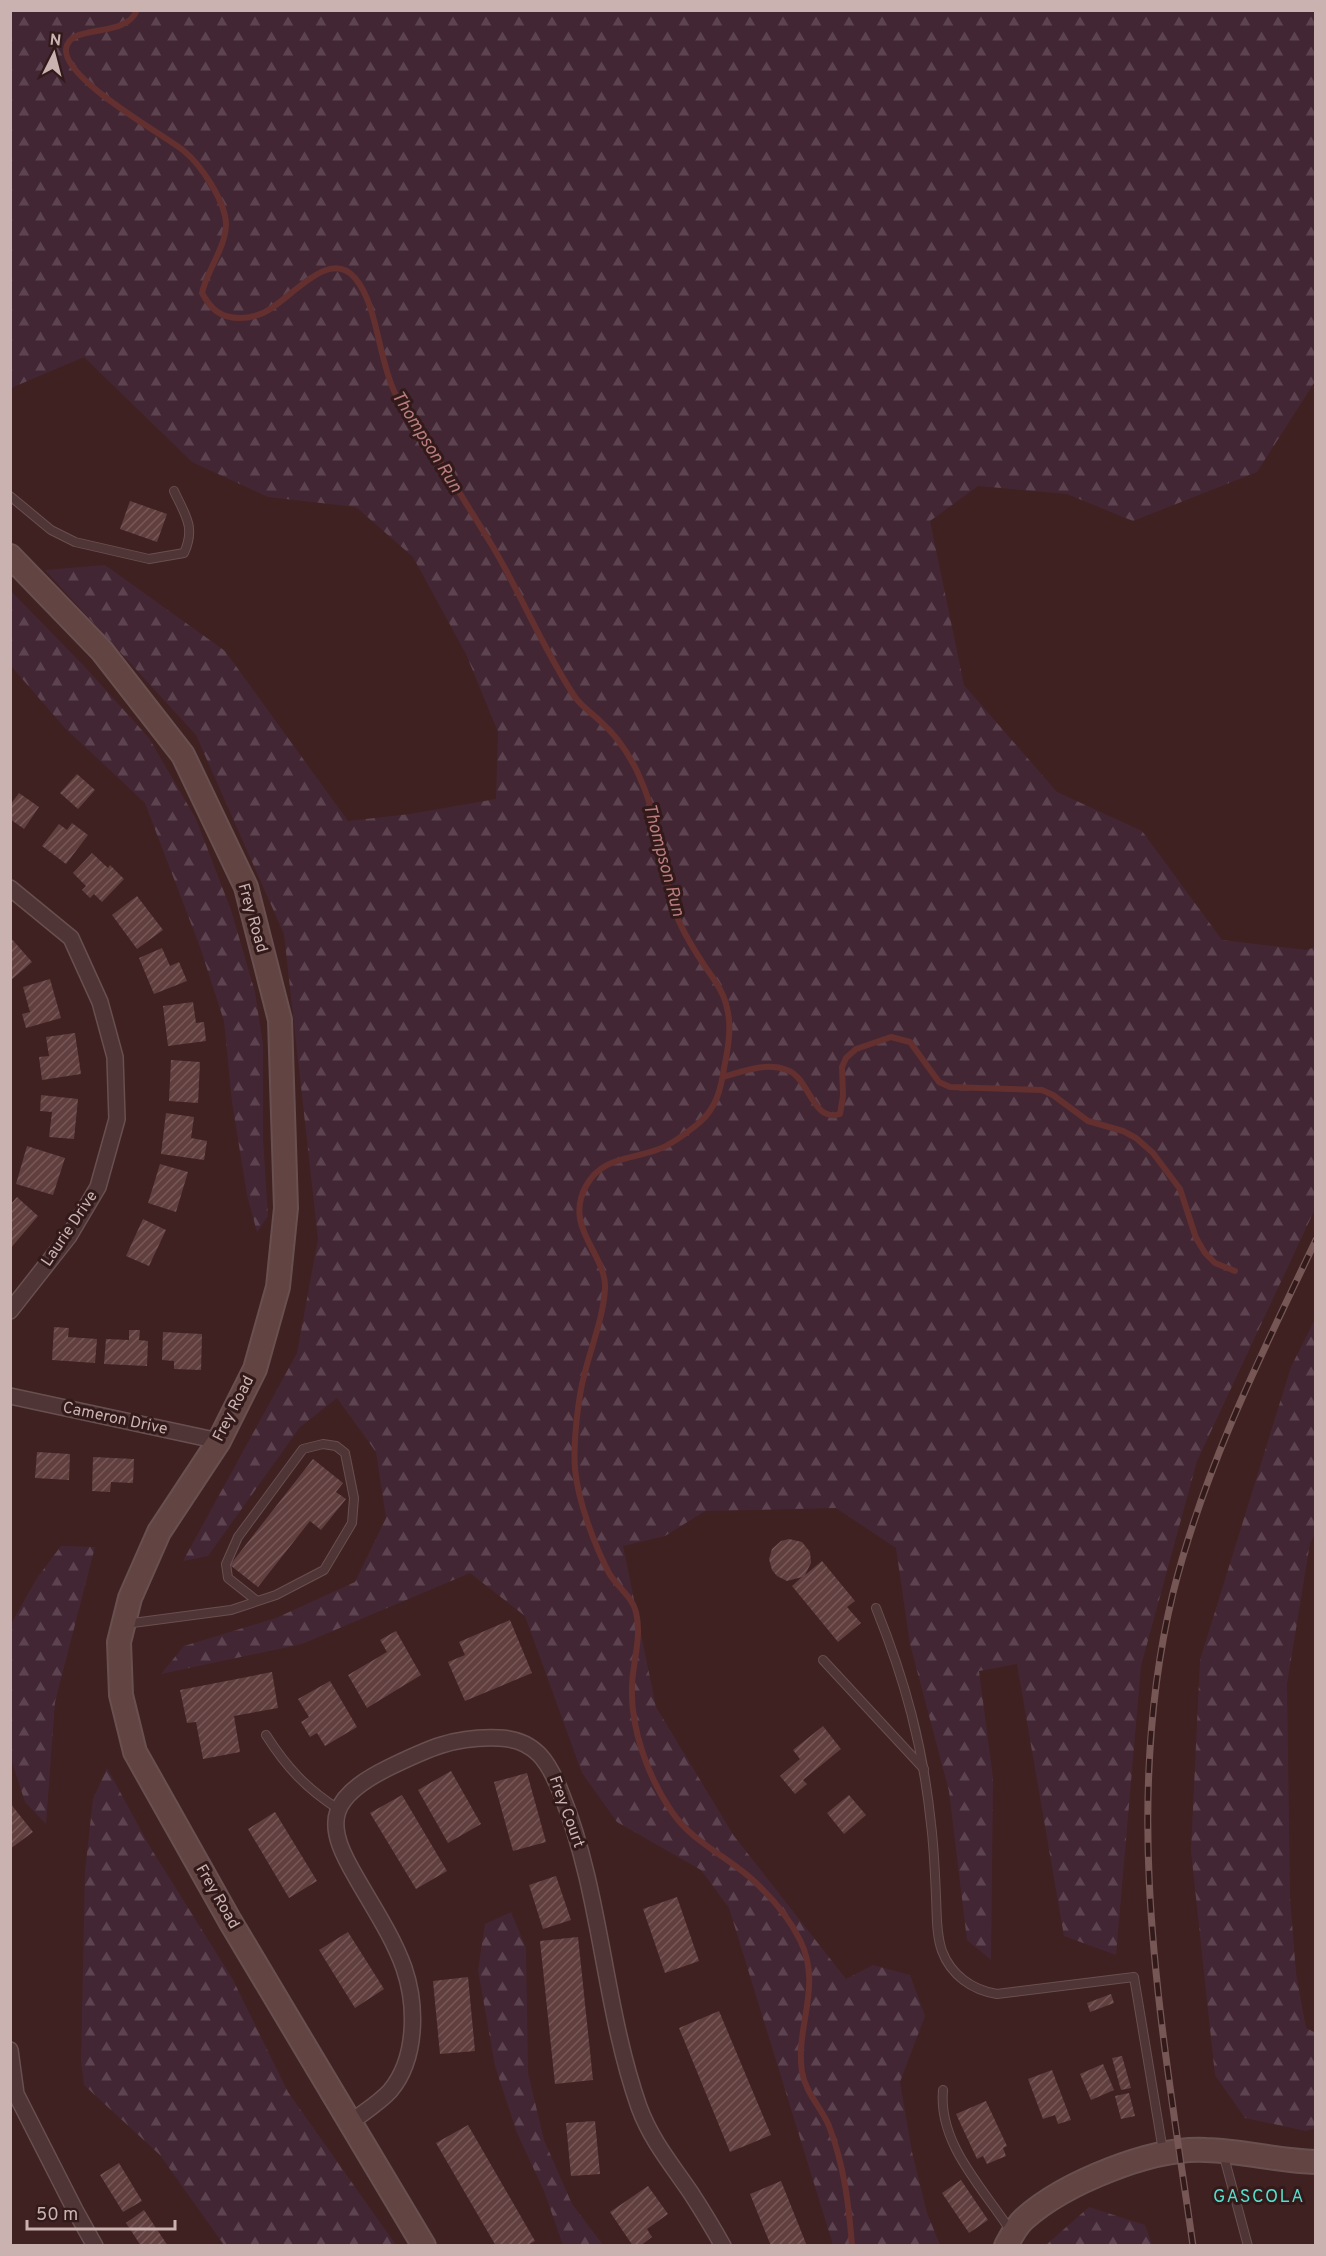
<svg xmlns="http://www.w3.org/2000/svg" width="1326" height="2256" viewBox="0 0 1326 2256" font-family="Overpass,sans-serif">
<defs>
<pattern id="forest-firs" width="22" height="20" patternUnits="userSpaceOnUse" patternTransform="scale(1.5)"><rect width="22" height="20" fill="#432634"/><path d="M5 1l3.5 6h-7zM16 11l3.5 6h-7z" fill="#5d434f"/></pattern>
<pattern id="building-hatch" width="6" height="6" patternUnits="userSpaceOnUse" patternTransform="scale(1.5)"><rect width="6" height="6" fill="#613f3f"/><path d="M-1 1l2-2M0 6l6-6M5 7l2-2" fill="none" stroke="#765858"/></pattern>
</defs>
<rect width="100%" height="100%" fill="#3f2121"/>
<!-- forest -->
<g fill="url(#forest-firs)">
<path d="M11,10L1315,11L1314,383L1257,472L1133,521L1067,494L978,486L930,521L964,685L1057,792L1142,831L1222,940L1307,950L1315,947V1209L1197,1461L1141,1666L1116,1955L1064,1936L1017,1664L979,1671L993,1778L991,1960L967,1940L949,1791L910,1644L896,1548L836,1508L705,1511L665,1536L623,1546L656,1707L734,1836L846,1979L873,1965L910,1975L925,2016L900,2082L912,2152L927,2213L940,2245H833L729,1908L701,1870L617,1822L582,1773L525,1616L470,1573L302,1644L161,1674L184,1646L276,1618L355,1582L386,1518L376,1452L337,1398L300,1427L208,1556L183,1561L297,1353L318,1239L284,934L196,735L45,570L105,565L225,651L348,821L410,814L496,799L498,732L466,654L413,557L356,507L268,497L192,462L84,357L11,388Z"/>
<path d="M10,590L84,666L149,738L196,819L231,910L255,992L263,1045V1139L268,1216L257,1232L247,1195L232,1102L224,1021L200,947L145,803L64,727L11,666Z"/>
<path d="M1315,1319V1534L1310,1543L1287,1684L1290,1898L1296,1973L1306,2028L1316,2033L1315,2128L1306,2131L1245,2118L1215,2075L1191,1851L1200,1660L1291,1367Z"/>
<path d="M61,1546L95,1547L55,1702L46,1824L25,1802L11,1759V1624L37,1578Z"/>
<path d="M107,1768L150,1847L232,1978L288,2092L396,2245H224L160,2155L84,2085L81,2061L85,1871L93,1799Z"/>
<path d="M511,1912L526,1948L528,2073L544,2140L572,2204L603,2245H563L544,2191L517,2133L495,2066L478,1970L485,1924Z"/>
<path d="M1089,2207L1145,2225L1152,2245H1046Z"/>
</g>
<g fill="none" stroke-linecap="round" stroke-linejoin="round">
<!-- stream -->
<g stroke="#64302f" stroke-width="6">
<path d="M137,10C125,40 70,22 66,49C63,79 161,133 184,151C201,165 226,202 226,225C225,249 207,270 202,293C211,309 220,318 240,318C247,318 256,316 263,313C289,302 328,246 355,278C378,305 378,359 395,393C405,414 421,434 435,454C455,485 474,516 493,547C522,596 543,649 575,697C582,707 592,713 601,722C616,735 628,753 637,771C649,797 657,824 663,852C666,868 667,885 671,900C678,924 691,945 704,965C713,978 724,992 727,1008C732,1027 728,1049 724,1068C721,1089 716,1108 700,1122C688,1132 673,1144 659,1149C632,1160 602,1156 586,1186C563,1228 607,1254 605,1289C603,1318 592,1344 585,1372C578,1397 573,1443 575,1469C578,1501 594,1544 609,1573C617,1587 632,1596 636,1612C642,1637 633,1661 632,1685C630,1728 648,1777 672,1812C693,1843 729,1857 755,1882C772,1898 790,1920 800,1940C823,1986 795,2026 802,2072C806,2094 821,2107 829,2126C844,2165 849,2205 852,2246"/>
<path d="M723,1077C744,1071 766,1062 787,1070C810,1078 812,1123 840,1114L843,1096L842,1067L846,1058L856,1049L891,1037L910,1042L939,1082L950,1087L1042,1090L1053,1095L1088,1121L1123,1131L1136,1138L1153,1153L1180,1189L1196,1238L1205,1253L1215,1263L1235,1271"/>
</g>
</g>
<!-- building -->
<g fill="url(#building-hatch)">
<path d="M130,501L167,514L157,542L120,529Z"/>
<path d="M77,774L95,790L78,809L60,793Z"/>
<path d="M19,793L39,807L24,829L10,819V805Z"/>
<path d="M72,823L88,835L66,864L42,846L59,824L67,830Z"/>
<path d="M92,853L108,868L110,865L124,879L102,902L94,894L90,898L82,890L86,886L73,873Z"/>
<path d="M137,896L163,930L137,949L112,915Z"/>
<path d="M10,937L32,962L10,981Z"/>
<path d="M162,948L170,966L179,962L187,981L154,994L139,958Z"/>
<path d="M50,979L61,1018L26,1028L22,1014L30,1012L23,987Z"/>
<path d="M193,1002L196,1023L204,1022L206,1041L168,1046L163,1006Z"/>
<path d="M75,1033L81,1074L42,1080L39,1057L49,1056L46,1037Z"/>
<path d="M171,1060L200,1062L198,1103L169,1101Z"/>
<path d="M41,1095L78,1099L74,1139L49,1137L52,1112L40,1111Z"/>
<path d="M166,1113L194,1117L191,1138L207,1141L204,1160L161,1154Z"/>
<path d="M27,1146L65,1158L53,1195L16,1184Z"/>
<path d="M160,1164L188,1172L176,1212L148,1203Z"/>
<path d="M17,1197L38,1216L10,1249V1205Z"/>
<path d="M143,1219L166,1230L149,1266L126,1256Z"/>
<path d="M54,1327L69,1328L68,1337L97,1339L95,1363L52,1360Z"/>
<path d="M129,1330H140L139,1340L148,1341L147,1366L104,1364L106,1339L129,1340Z"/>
<path d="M163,1332L202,1334L201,1370L174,1369V1361L162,1360Z"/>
<path d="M37,1452L70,1454L69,1480L35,1478Z"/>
<path d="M93,1457L134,1459L133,1483L111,1482L110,1492L92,1491Z"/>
<path d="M313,1459L343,1483L336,1492L346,1499L321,1530L310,1521L258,1587L230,1565Z"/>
<path d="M789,1539L802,1542L810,1552L811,1563L805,1575L822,1561L855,1601L847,1607L861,1623L838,1642L792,1586L802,1577L787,1581L777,1576L772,1570L769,1559L772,1549L781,1541Z"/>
<path d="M510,1620L532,1673L465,1701L448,1662L465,1655L459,1642Z"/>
<path d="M396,1631L421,1675L367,1708L348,1675L387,1652L380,1640Z"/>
<path d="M272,1672L278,1708L234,1716L240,1752L203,1759L196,1722L187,1723L180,1690Z"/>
<path d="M330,1681L357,1727L325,1746L317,1733L310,1737L301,1722L309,1717L298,1699Z"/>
<path d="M823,1726L841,1749L803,1780L807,1784L795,1794L780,1776L800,1759L793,1750Z"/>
<path d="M451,1771L481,1824L448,1843L418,1790Z"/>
<path d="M527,1773L546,1842L513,1851L494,1782Z"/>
<path d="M402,1795L447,1871L416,1889L370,1813Z"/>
<path d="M849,1795L866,1815L844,1834L827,1813Z"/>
<path d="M10,1803L33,1832L10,1849Z"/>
<path d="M275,1812L317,1881L289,1898L248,1829Z"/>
<path d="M556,1876L571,1920L543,1929L529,1885Z"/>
<path d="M677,1897L699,1961L665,1973L643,1909Z"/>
<path d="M348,1932L384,1989L355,2008L319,1950Z"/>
<path d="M578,1937L593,2080L555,2084L540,1941Z"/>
<path d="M468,1977L475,2051L440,2054L433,1981Z"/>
<path d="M1111,1994L1114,2003L1090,2012L1087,2003Z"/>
<path d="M719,2011L771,2135L730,2152L679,2028Z"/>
<path d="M1122,2056L1131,2088L1121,2090L1112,2058Z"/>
<path d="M1103,2064L1114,2090L1091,2100L1080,2074Z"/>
<path d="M1052,2070L1071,2120L1058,2124L1055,2115L1043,2119L1028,2079Z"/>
<path d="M1129,2093L1135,2116L1121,2119L1115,2096Z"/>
<path d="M986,2101L1007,2146L1003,2148L1006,2156L987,2164L983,2156L977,2159L956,2114Z"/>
<path d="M595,2121L600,2174L571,2176L566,2123Z"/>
<path d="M468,2125L535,2241L526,2246H496L436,2143Z"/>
<path d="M119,2163L142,2201L123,2212L100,2175Z"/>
<path d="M961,2180L988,2220L969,2233L942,2193Z"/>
<path d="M781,2181L807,2246H771L750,2194Z"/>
<path d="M648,2186L668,2214L647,2229L652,2237L640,2246H633L610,2212Z"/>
<path d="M144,2210L168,2246H141L126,2223Z"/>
</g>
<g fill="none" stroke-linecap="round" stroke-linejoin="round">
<defs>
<g id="lane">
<path d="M10,496L51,530L75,542L149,559L184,553C196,527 185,515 174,491"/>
<path d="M876,1608C905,1680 923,1746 931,1824C934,1848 935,1872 936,1897C937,1915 936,1934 942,1951C951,1975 972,1990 997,1994L1134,1977L1163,2151"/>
<path d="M125,1624L231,1610L276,1595L324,1570L352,1523L354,1498L345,1453L336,1446L323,1444L303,1449L238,1537L226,1564L228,1578L257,1601"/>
<path d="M823,1660L924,1769"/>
<path d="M266,1735C287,1768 306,1788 338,1809"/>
<path d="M943,2090C938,2144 983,2188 1010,2230"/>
<path d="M1223,2153L1248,2246"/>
</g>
<g id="street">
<path d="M10,888L71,938L100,1002L115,1057L117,1119L98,1187L69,1236L10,1311"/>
<path d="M10,1396L219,1441"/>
<path d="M10,2050L16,2094L75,2210L95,2246"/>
<path d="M351,2122C364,2112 379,2103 390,2091C417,2059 417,2006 404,1968C393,1937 373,1907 357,1879C346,1860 330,1833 338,1811C345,1791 370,1777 388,1768C427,1749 454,1736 499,1738C535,1739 549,1762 561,1793C602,1894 603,2005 639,2107C651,2140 672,2165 691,2193C702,2210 713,2228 723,2246"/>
</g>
<g id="secondary">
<path d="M10,556L102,651L183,755L246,887L280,1020L286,1208L278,1287L255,1369L219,1441L159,1532L130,1598L119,1642L121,1695L135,1752L230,1921L424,2246"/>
<path d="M1006,2246C1011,2237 1016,2226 1024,2219C1064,2183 1152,2147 1206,2150C1243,2151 1278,2161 1316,2162"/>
</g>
</defs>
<!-- lane casing -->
<use href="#lane" stroke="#695050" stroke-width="10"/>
<!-- street casing -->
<use href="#street" stroke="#695050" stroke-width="18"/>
<!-- secondary casing -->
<use href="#secondary" stroke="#695050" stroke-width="26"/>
<!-- lane -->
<use href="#lane" stroke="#4f3535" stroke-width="8"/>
<!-- street -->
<use href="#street" stroke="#4f3535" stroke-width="15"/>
<!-- secondary -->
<use href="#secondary" stroke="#624442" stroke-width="22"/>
<defs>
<path id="rail" d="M1193,2246C1162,2027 1120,1812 1173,1593C1204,1469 1261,1355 1316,1240"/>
</defs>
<!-- rail casing -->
<use href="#rail" stroke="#765756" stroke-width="7"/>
<!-- rail -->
<use href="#rail" stroke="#331a1a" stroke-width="4.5" stroke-dasharray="14" stroke-linecap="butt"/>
</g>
<g text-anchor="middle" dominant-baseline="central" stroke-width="6" stroke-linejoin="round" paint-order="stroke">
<!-- street labels -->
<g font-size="16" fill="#cab2b0" stroke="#331a1a">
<text transform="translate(252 918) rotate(74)">Frey Road</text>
<text transform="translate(70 1229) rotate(-56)">Laurie Drive</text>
<text transform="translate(234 1409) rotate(-63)">Frey Road</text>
<text transform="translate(115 1419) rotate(12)">Cameron Drive</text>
<text transform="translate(566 1812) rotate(70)">Frey Court</text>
<text transform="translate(217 1897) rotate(60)">Frey Road</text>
</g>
<!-- water labels -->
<g font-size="18" font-style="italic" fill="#b97d7d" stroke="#331a1a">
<text transform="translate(426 442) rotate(58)">Thompson Run</text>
<text transform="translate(663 860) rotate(75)">Thompson Run</text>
</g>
<!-- neighbourhood labels -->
<g font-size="18" letter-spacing="1.5" fill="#56dfcc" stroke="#331a1a">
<text x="1259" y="2197">GASCOLA</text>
</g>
</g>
<!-- border -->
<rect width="1326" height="2256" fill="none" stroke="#cab2b0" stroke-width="24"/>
<!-- north arrow -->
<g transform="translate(54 54) rotate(6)" stroke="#331a1a" stroke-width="4.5" paint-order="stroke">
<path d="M0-4.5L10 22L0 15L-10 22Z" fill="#cab2b0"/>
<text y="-9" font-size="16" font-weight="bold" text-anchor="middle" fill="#cab2b0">N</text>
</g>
<!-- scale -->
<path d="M27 2220v9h148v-9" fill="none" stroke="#cab2b0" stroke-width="3"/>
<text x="36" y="2220" font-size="18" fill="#cab2b0" stroke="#331a1a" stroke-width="4.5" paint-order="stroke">50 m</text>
</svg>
